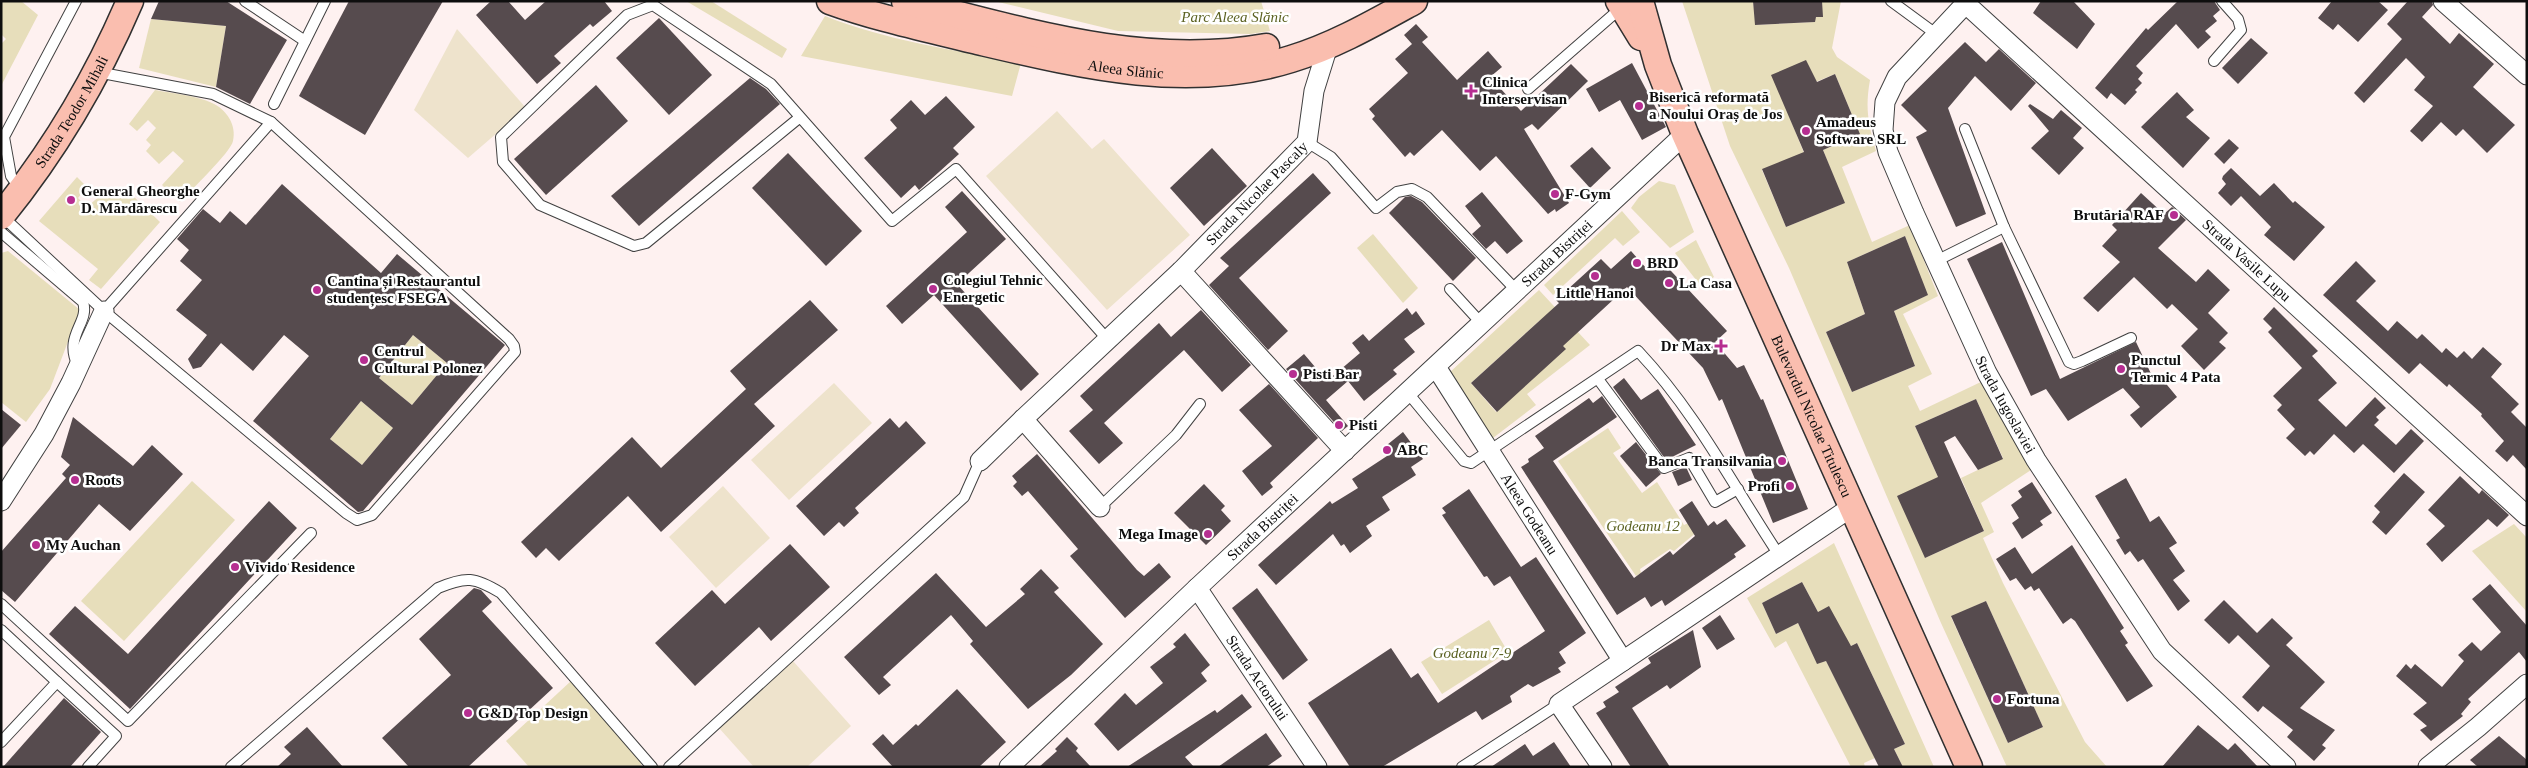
<svg xmlns="http://www.w3.org/2000/svg" width="2528" height="768" viewBox="0 0 2528 768" font-family="'Times New Roman',serif">
<rect width="100%" height="100%" fill="#fef1f0"/>
<!-- green -->
<g fill="#e7debb" fill-rule="evenodd">
<path d="M1,1H21L38,15L1,86V44L6,39L1,34Z"/>
<path d="M686,1H711L787,49L782,58Z"/>
<path d="M994,1H1261L1270,31L1250,34L1118,31Z"/>
<path d="M1682,1H1753L1756,25L1814,22L1822,1H1841L1832,48L1837,57L1870,80C1865,108 1868,123 1876,151L1842,167L1872,242L1910,225L1938,296L1903,314L1932,374L1908,386L1920,411L1985,380L2031,470L1981,503L1994,532L1983,538L2003,583L2085,742L2107,767H2007L1941,623L1789,268L1730,146ZM1835,74L1860,134L1823,150L1844,203L1786,227L1762,170L1804,153L1781,96ZM1905,236L1927,295L1894,311L1915,366L1852,392L1826,332L1865,314L1847,262ZM1976,399L2003,458L1961,478L1984,531L1925,558L1938,477L1915,426ZM1986,601L2043,727L2008,743L1951,617Z"/>
<path d="M825,16C887,41 956,50 1021,63L1012,96L801,56Z"/>
<path d="M151,19L226,26L216,87L139,68Z"/>
<path d="M155,90C171,93 198,96 212,103C226,109 237,125 233,141C231,152 190,191 180,202L162,185L184,161L173,151L159,164L146,151L151,145L146,140L156,128L148,120L137,131L129,124Z"/>
<path d="M77,177L87,187L78,198L87,207L110,187L122,199L129,192L160,222L101,289L89,280L98,269L39,221Z"/>
<path d="M1659,181L1675,185L1694,232L1670,248L1631,208L1639,197Z"/>
<path d="M1622,211L1640,232L1623,246L1615,238L1553,295L1544,285Z"/>
<path d="M1373,234L1418,288L1403,303L1357,248Z"/>
<path d="M1696,240L1714,277L1700,285L1675,253Z"/>
<path d="M8,251L80,310L50,389L26,422L1,402V253Z"/>
<path d="M1539,290L1590,345L1527,394L1536,405L1493,438L1449,373ZM1539,321L1565,349L1496,412L1471,383Z"/>
<path d="M413,335L447,363L412,405L379,378Z"/>
<path d="M361,401L393,428L362,465L330,439Z"/>
<path d="M1608,428L1621,448L1613,453L1642,493L1657,482L1684,525L1693,521L1698,531L1674,551L1670,549L1640,569L1641,573L1636,576L1558,461Z"/>
<path d="M192,481L235,520L124,641L81,601Z"/>
<path d="M2514,524L2527,538V612L2472,551Z"/>
<path d="M1834,543L1934,767H1903L1894,749L1905,744L1857,643L1851,646L1818,612L1802,582L1762,603L1776,634L1798,623L1817,663L1826,661L1875,758L1864,763L1865,767H1851L1786,641L1775,648L1747,598Z"/>
<path d="M1489,620L1508,652L1442,694L1421,662Z"/>
<path d="M571,681L638,755L642,767H529L506,741Z"/>
</g>
<!-- pitch -->
<g fill="#eee3cc">
<path d="M457,29L526,108L468,158L414,110Z"/>
<path d="M1057,111L1092,149L1104,139L1190,235L1107,310L986,176Z"/>
<path d="M834,383L872,423L789,500L751,460Z"/>
<path d="M723,486L770,538L716,588L669,537Z"/>
<path d="M793,661L851,726L807,767H754L719,728Z"/>
</g>
<!-- building -->
<g fill="#564b4e" fill-rule="evenodd">
<path d="M159,1H226L287,40L250,104L216,87L226,26L151,19Z"/>
<path d="M349,1H443L365,135L299,96Z"/>
<path d="M491,1H508L525,20L546,1H604L612,11L593,27L590,24L554,56L561,63L537,84L476,15Z"/>
<path d="M1753,1H1822L1823,17H1816L1815,22L1755,25Z"/>
<path d="M2041,1H2073L2095,24L2077,49L2033,13Z"/>
<path d="M2178,1H2214L2220,10L2213,16L2217,21L2205,31L2211,37L2198,49L2176,24L2136,66L2143,73L2138,79L2142,83L2135,90L2137,92L2125,105L2111,93L2107,99L2095,88L2146,28L2148,30Z"/>
<path d="M2332,1H2378L2388,10L2358,42L2338,24L2333,30L2318,18Z"/>
<path d="M2408,1H2432L2433,5L2422,17L2450,44L2459,33L2494,64L2473,87L2515,125L2487,153L2463,129L2456,136L2441,122L2422,142L2410,131L2433,106L2414,90L2425,77L2406,58L2364,103L2354,93L2402,39L2387,24Z"/>
<path d="M659,18L712,75L669,115L616,58Z"/>
<path d="M1416,24L1428,37L1422,42L1457,80L1488,51L1502,67L1490,77L1521,111L1571,64L1588,81L1538,130L1532,124L1524,129L1569,203L1556,212L1555,209L1548,214L1496,156L1480,171L1442,130L1414,156L1410,152L1405,157L1392,142L1372,119L1375,116L1369,109L1408,73L1395,59L1412,44L1404,35Z"/>
<path d="M2251,38L2268,53L2238,84L2222,68Z"/>
<path d="M1965,42L1986,62L1999,49L2036,83L2011,111L1975,76L1948,108L1986,214L1956,227L1916,137L1927,131L1901,105Z"/>
<path d="M1806,60L1817,82L1835,74L1860,134L1823,150L1845,203L1786,227L1762,169L1804,152L1771,75Z"/>
<path d="M1632,63L1666,127L1642,140L1620,100L1599,112L1586,89Z"/>
<path d="M750,78L766,89L780,104L639,226L611,196Z"/>
<path d="M596,85L628,121L546,195L514,159Z"/>
<path d="M2177,92L2194,110L2186,117L2210,138L2183,168L2141,127Z"/>
<path d="M946,96L975,127L953,148L959,154L919,190L915,185L901,198L864,158L897,128L890,120L911,100L925,115Z"/>
<path d="M2030,104L2053,119L2061,110L2082,128L2073,138L2084,148L2059,175L2031,148L2049,131L2028,106Z"/>
<path d="M2229,139L2239,148L2224,164L2214,154Z"/>
<path d="M1592,147L1611,168L1590,188L1570,166Z"/>
<path d="M1212,148L1247,186L1204,226L1170,188Z"/>
<path d="M788,153L862,231L826,266L752,188Z"/>
<path d="M2231,168L2260,196L2274,183L2293,203L2295,201L2325,227L2294,261L2264,235L2271,227L2241,196L2231,206L2218,193L2226,184L2222,179L2223,176Z"/>
<path d="M1313,173L1331,193L1239,278L1288,331L1268,350L1209,285L1229,266L1220,258Z"/>
<path d="M282,184L381,273L397,254L505,345L363,511L358,512L253,421L309,356L284,335L253,371L221,343L201,367L193,369L188,359L207,335L176,310L202,280L180,261L189,250L177,239L203,209L220,223L230,211L246,225ZM413,335L447,363L412,405L379,378ZM361,401L393,428L362,465L330,439Z"/>
<path d="M962,191L1006,239L957,284L1039,374L1021,391L934,295L902,324L886,306L967,232L945,207Z"/>
<path d="M1482,192L1523,241L1507,254L1495,241L1486,249L1472,234L1481,226L1465,206Z"/>
<path d="M2141,193L2164,214L2172,207L2186,220L2158,248L2196,282L2208,269L2230,290L2208,313L2228,333L2219,342L2226,348L2204,370L2181,346L2198,329L2172,304L2167,309L2134,277L2098,312L2083,298L2120,262L2102,246L2117,230L2112,225Z"/>
<path d="M1411,196L1422,202L1476,258L1453,281L1389,213L1405,197Z"/>
<path d="M1905,236L1928,295L1894,311L1915,366L1852,392L1826,332L1865,314L1847,262Z"/>
<path d="M2002,242L2060,379L2136,342L2153,378L2158,374L2177,397L2141,428L2130,415L2140,407L2123,388L2068,421L2046,389L2031,396L1967,259Z"/>
<path d="M1631,251L1646,268L1658,257L1727,331L1715,342L1737,368L1744,365L1761,400L1763,399L1808,509L1773,523L1722,399L1719,401L1703,368L1627,287L1563,346L1566,349L1497,412L1471,383L1559,303L1556,300L1601,259L1611,269Z"/>
<path d="M2356,261L2376,281L2356,301L2388,331L2397,321L2417,339L2422,334L2442,353L2446,348L2457,358L2464,351L2472,359L2483,347L2502,364L2491,377L2519,404L2511,412L2527,428V470L2513,455L2507,462L2495,451L2504,441L2481,416L2482,414L2449,384L2447,387L2420,363L2409,374L2323,295Z"/>
<path d="M810,300L838,330L754,404L775,426L661,532L628,496L559,561L546,548L536,558L521,542L632,437L661,468L746,389L730,371Z"/>
<path d="M2274,307L2318,351L2312,356L2337,383L2318,400L2346,427L2375,397L2386,408L2376,417L2379,420L2374,425L2396,445L2411,429L2424,441L2394,473L2363,444L2354,453L2334,434L2314,455L2310,451L2305,456L2286,438L2295,429L2277,410L2282,405L2273,396L2302,368L2268,332L2272,328L2263,319Z"/>
<path d="M1407,308L1412,315L1416,311L1425,324L1404,339L1415,352L1393,370L1397,374L1364,401L1348,381L1326,400L1348,426L1342,431L1286,369L1304,354L1327,381L1360,353L1352,343L1363,334L1369,341Z"/>
<path d="M1201,310L1251,365L1222,392L1184,350L1104,423L1123,443L1099,464L1069,431L1093,410L1080,396L1159,323L1171,337Z"/>
<path d="M1624,378L1641,400L1658,389L1696,445L1666,460L1613,387Z"/>
<path d="M1269,384L1318,438L1270,483L1273,487L1262,496L1242,471L1272,446L1239,410Z"/>
<path d="M1602,396L1617,417L1553,461L1634,578L1670,551L1673,555L1695,536L1679,510L1692,501L1708,526L1714,521L1717,525L1726,519L1746,546L1734,554L1736,557L1665,606L1662,600L1651,607L1645,597L1617,615L1521,467L1529,462L1528,459L1544,448L1535,436L1589,398L1593,403Z"/>
<path d="M1976,399L2003,459L1978,470L1955,436L1944,442L1984,531L1925,558L1897,496L1938,477L1915,426Z"/>
<path d="M1,409L21,425L1,449Z"/>
<path d="M73,417L133,466L152,445L183,474L130,531L99,504L15,602L1,590V552L66,478L62,474L70,465L61,457Z"/>
<path d="M890,418L899,428L906,421L926,443L855,508L859,513L844,527L839,522L824,536L796,506Z"/>
<path d="M1403,432L1423,459L1411,467L1416,475L1382,497L1390,510L1366,526L1372,536L1350,553L1344,544L1341,546L1333,534L1276,585L1258,565L1330,501L1332,504L1358,488L1352,479L1387,456L1382,449Z"/>
<path d="M1636,442L1661,474L1646,487L1620,456Z"/>
<path d="M1037,454L1137,570L1144,576L1159,563L1171,577L1125,618L1070,556L1078,549L1028,491L1022,496L1013,486L1017,482L1012,476Z"/>
<path d="M1686,467L1692,480L1678,486L1672,472Z"/>
<path d="M2404,473L2425,492L2386,535L2372,522L2380,512L2374,506Z"/>
<path d="M2460,476L2479,494L2482,490L2509,515L2497,527L2488,519L2442,562L2426,544L2445,526L2428,510Z"/>
<path d="M2126,478L2150,522L2159,516L2177,543L2169,548L2185,571L2173,580L2190,601L2178,611L2143,559L2138,562L2130,551L2125,555L2116,540L2120,538L2095,496Z"/>
<path d="M2032,482L2052,513L2040,521L2043,525L2022,539L2012,523L2019,518L2011,505L2022,497L2018,491Z"/>
<path d="M1204,484L1225,506L1221,510L1231,521L1206,545L1174,513Z"/>
<path d="M1469,489L1521,567L1536,557L1586,633L1559,652L1566,663L1558,668L1561,672L1533,687L1528,684L1510,696L1512,702L1482,720L1476,711L1382,767H1350L1308,703L1391,648L1411,678L1418,673L1438,703L1545,631L1510,576L1494,586L1487,576L1484,577L1442,515L1446,513L1442,508Z"/>
<path d="M269,501L297,528L130,709L49,634L75,606L128,654Z"/>
<path d="M790,544L830,587L771,641L759,627L695,686L655,643L712,590L725,604Z"/>
<path d="M2072,545L2124,628L2120,631L2128,643L2125,645L2153,686L2127,702L2075,621L2071,618L2063,624L2039,588L2034,591L2031,586L2025,590L2016,578L2010,581L1996,559L2015,547L2032,574Z"/>
<path d="M1041,569L1059,588L1054,592L1103,644L1071,675L1028,709L970,644L973,641L951,615L883,677L891,685L879,695L844,657L936,573L986,627L1025,594L1020,589Z"/>
<path d="M1802,582L1818,612L1829,606L1851,646L1857,643L1905,744L1894,749L1903,767H1879L1826,661L1817,664L1798,623L1776,634L1762,603Z"/>
<path d="M2490,584L2527,626V662L2519,652L2468,699L2471,702L2461,714L2463,716L2431,741L2420,730L2427,726L2413,714L2427,703L2396,676L2406,664L2411,669L2415,664L2442,687L2464,661L2458,655L2472,642L2481,651L2501,632L2472,599Z"/>
<path d="M474,588L481,590L492,602L482,611L553,688L468,767H409L382,738L451,675L419,639Z"/>
<path d="M1257,588L1308,660L1283,680L1232,608Z"/>
<path d="M2224,600L2257,633L2272,618L2293,638L2286,645L2325,682L2300,708L2335,730L2322,745L2326,748L2314,761L2287,737L2293,730L2263,706L2258,712L2242,697L2270,666L2238,635L2229,644L2204,620Z"/>
<path d="M1986,601L2043,727L2008,743L1951,616Z"/>
<path d="M1720,615L1735,639L1717,650L1702,628Z"/>
<path d="M1693,630L1701,667L1670,689L1667,685L1632,708L1670,767H1631L1596,713L1606,707L1603,702L1619,692L1615,687L1651,663L1648,658Z"/>
<path d="M1185,633L1210,665L1201,673L1207,681L1118,751L1094,724L1125,693L1136,705L1163,683L1150,667L1176,647L1173,644Z"/>
<path d="M957,689L1006,742L979,767H893L872,744L883,734L893,745L916,724L918,726Z"/>
<path d="M1242,694L1252,707L1185,757L1194,767H1127L1215,710L1217,713Z"/>
<path d="M64,698L101,732L70,767H3Z"/>
<path d="M2198,725L2228,750L2235,743L2258,767H2162Z"/>
<path d="M307,727L343,767H277L291,754L284,747Z"/>
<path d="M1266,733L1282,756L1266,767H1218Z"/>
<path d="M2499,736L2527,760V767H2478L2470,760Z"/>
<path d="M1067,737L1078,748L1076,751L1091,767H1039L1057,751L1055,749Z"/>
<path d="M1554,742L1571,767H1491L1525,744L1533,756Z"/>
</g>
<g fill="none" stroke-linecap="round" stroke-linejoin="round">
<defs>
<g id="lane">
<path d="M245,1L305,41"/>
<path d="M1891,1L1936,34"/>
<path d="M2214,61L2241,30L2238,19L2222,1"/>
<path d="M1528,89L1622,7"/>
<path d="M274,104L325,1"/>
<path d="M799,118L646,243L634,246L540,205L503,162L501,137L627,15L653,5L771,84L892,221L956,169L1108,340"/>
<path d="M1965,129L2004,227L2069,362L2074,364L2082,361L2131,338"/>
<path d="M1307,142L1331,157L1376,208L1397,192L1412,189L1427,197L1517,291"/>
<path d="M20,189L11,176L4,137L76,1"/>
<path d="M1,215L104,311L346,513L357,520L372,515L515,352L514,346L509,339L271,122L213,94L97,72"/>
<path d="M1,232L83,302C90,323 63,335 78,366"/>
<path d="M1936,261L2004,227"/>
<path d="M1450,289L1482,324"/>
<path d="M104,311L271,122"/>
<path d="M1598,379L1664,468L1689,458L1715,502L1738,489"/>
<path d="M1408,393L1464,461L1471,463L1638,351C1697,414 1732,484 1779,555"/>
<path d="M1100,507L1176,435L1200,404"/>
<path d="M1,604L128,721L311,533"/>
<path d="M1,630L57,682L1,742"/>
<path d="M57,682L116,736L88,767"/>
<path d="M231,767L438,588C466,576 475,577 501,593L652,767"/>
<path d="M669,767L964,497L980,461"/>
<path d="M1462,767L1559,704"/>
</g>
<g id="street">
<path id="s1" d="M1968,1L1897,77L1885,102L1883,130L1888,152L1914,213L1987,373L2036,460L2162,651L2286,767"/>
<path d="M2443,1L2527,75"/>
<path id="s2" d="M1966,4L2527,516"/>
<path d="M1181,271L1345,451"/>
<path id="s3" d="M1436,367L1623,661"/>
<path d="M980,461L1023,419"/>
<path d="M1,501L44,434L71,383L104,311"/>
<path id="s4" d="M1100,507L1023,419L1181,271L1307,142L1314,91L1328,46"/>
<path id="s5" d="M1197,588L1317,767"/>
<path id="s6" d="M1009,767L1197,588L1685,134"/>
<path d="M1602,767L1559,704L1853,506"/>
<path d="M2428,767L2478,727L2527,684"/>
</g>
<g id="secondary">
<path id="s7" d="M830,1C877,18 925,28 973,40C1076,64 1186,92 1291,59C1334,46 1374,23 1414,1"/>
<path d="M905,1C1024,31 1143,69 1266,47"/>
<path d="M1619,1L1641,37"/>
<path id="s8" d="M1640,1L1658,65L1685,134L1969,767"/>
<path id="s9" d="M1,216C54,151 97,78 130,1"/>
</g>
</defs>
<!-- lane casing -->
<use href="#lane" stroke="#414141" stroke-width="12"/>
<!-- street casing -->
<use href="#street" stroke="#414141" stroke-width="21"/>
<!-- secondary casing -->
<use href="#secondary" stroke="#303030" stroke-width="29"/>
<!-- lane -->
<use href="#lane" stroke="#fff" stroke-width="10"/>
<!-- street -->
<use href="#street" stroke="#fff" stroke-width="19"/>
<!-- secondary -->
<use href="#secondary" stroke="#fabeaf" stroke-width="26"/>
</g>
<!-- markers -->
<g fill="#b62e91" stroke="#fff" stroke-width="2">
<path d="M1468.5 83.5h5v5h5v5h-5v5h-5v-5h-5v-5h5z"/>
<circle cx="1639" cy="106" r="5"/>
<circle cx="1806" cy="131" r="5"/>
<circle cx="1555" cy="194" r="5"/>
<circle cx="71" cy="200" r="5"/>
<circle cx="2174" cy="215" r="5"/>
<circle cx="1637" cy="263" r="5"/>
<circle cx="1595" cy="276" r="5"/>
<circle cx="1669" cy="283" r="5"/>
<circle cx="933" cy="289" r="5"/>
<circle cx="317" cy="290" r="5"/>
<path d="M1718.5 338.5h5v5h5v5h-5v5h-5v-5h-5v-5h5z"/>
<circle cx="364" cy="360" r="5"/>
<circle cx="2121" cy="369" r="5"/>
<circle cx="1293" cy="374" r="5"/>
<circle cx="1339" cy="425" r="5"/>
<circle cx="1387" cy="450" r="5"/>
<circle cx="1782" cy="461" r="5"/>
<circle cx="75" cy="480" r="5"/>
<circle cx="1790" cy="486" r="5"/>
<circle cx="1208" cy="534" r="5"/>
<circle cx="36" cy="545" r="5"/>
<circle cx="235" cy="567" r="5"/>
<circle cx="1997" cy="699" r="5"/>
<circle cx="468" cy="713" r="5"/>
</g>
<g text-anchor="middle" dominant-baseline="central" stroke-width="5" stroke-linejoin="round" paint-order="stroke">
<!-- park labels -->
<g font-size="15" font-style="italic" fill="#5b6222" stroke="#fff">
<text x="1235" y="17">Parc Aleea Slănic</text>
<text x="1643" y="526">Godeanu 12</text>
<text x="1472" y="653">Godeanu 7-9</text>
</g>
<!-- street labels -->
<g font-size="15" fill="#0e0e0e" stroke="#fff">
<text stroke="none"><textPath href="#s7" startOffset="304">Aleea Slănic</textPath></text>
<text stroke="none"><textPath href="#s9" startOffset="126">Strada Teodor Mihali</textPath></text>
<text stroke="none"><textPath href="#s4" startOffset="442">Strada Nicolae Pascaly</textPath></text>
<text stroke="none"><textPath href="#s6" startOffset="751">Strada Bistriței</textPath></text>
<text stroke="none"><textPath href="#s2" startOffset="380">Strada Vasile Lupu</textPath></text>
<text stroke="none"><textPath href="#s1" startOffset="461">Strada Iugoslaviei</textPath></text>
<text stroke="none"><textPath href="#s8" startOffset="450">Bulevardul Nicolae Titulescu</textPath></text>
<text stroke="none"><textPath href="#s3" startOffset="174">Aleea Godeanu</textPath></text>
<text stroke="none"><textPath href="#s6" startOffset="349">Strada Bistriței</textPath></text>
<text stroke="none"><textPath href="#s5" startOffset="108">Strada Actorului</textPath></text>
</g>
<!-- poi labels -->
<g font-size="15" font-weight="bold" fill="#0e0e0e" stroke="#fff" text-anchor="start">
<text x="1482" y="82">Clinica<tspan x="1482" dy="17">Interservisan</tspan></text>
<text x="1649" y="97">Biserică reformată<tspan x="1649" dy="17">a Noului Oraș de Jos</tspan></text>
<text x="1816" y="122">Amadeus<tspan x="1816" dy="17">Software SRL</tspan></text>
<text x="81" y="191">General Gheorghe<tspan x="81" dy="17">D. Mărdărescu</tspan></text>
<text x="1565" y="194">F-Gym</text>
<text x="2164" y="215" text-anchor="end">Brutăria RAF</text>
<text x="1647" y="263">BRD</text>
<text x="943" y="280">Colegiul Tehnic<tspan x="943" dy="17">Energetic</tspan></text>
<text x="327" y="281">Cantina și Restaurantul<tspan x="327" dy="17">studențesc FSEGA</tspan></text>
<text x="1679" y="283">La Casa</text>
<text x="1595" y="293" text-anchor="middle">Little Hanoi</text>
<text x="1711" y="346" text-anchor="end">Dr Max</text>
<text x="374" y="351">Centrul<tspan x="374" dy="17">Cultural Polonez</tspan></text>
<text x="2131" y="360">Punctul<tspan x="2131" dy="17">Termic 4 Pata</tspan></text>
<text x="1303" y="374">Pisti Bar</text>
<text x="1349" y="425">Pisti</text>
<text x="1397" y="450">ABC</text>
<text x="1772" y="461" text-anchor="end">Banca Transilvania</text>
<text x="85" y="480">Roots</text>
<text x="1780" y="486" text-anchor="end">Profi</text>
<text x="1198" y="534" text-anchor="end">Mega Image</text>
<text x="46" y="545">My Auchan</text>
<text x="245" y="567">Vivido Residence</text>
<text x="2007" y="699">Fortuna</text>
<text x="478" y="713">G&amp;D Top Design</text>
</g>
</g>
<!-- border -->
<rect width="2528" height="768" fill="none" stroke="#0e0e0e" stroke-width="5"/>
</svg>
